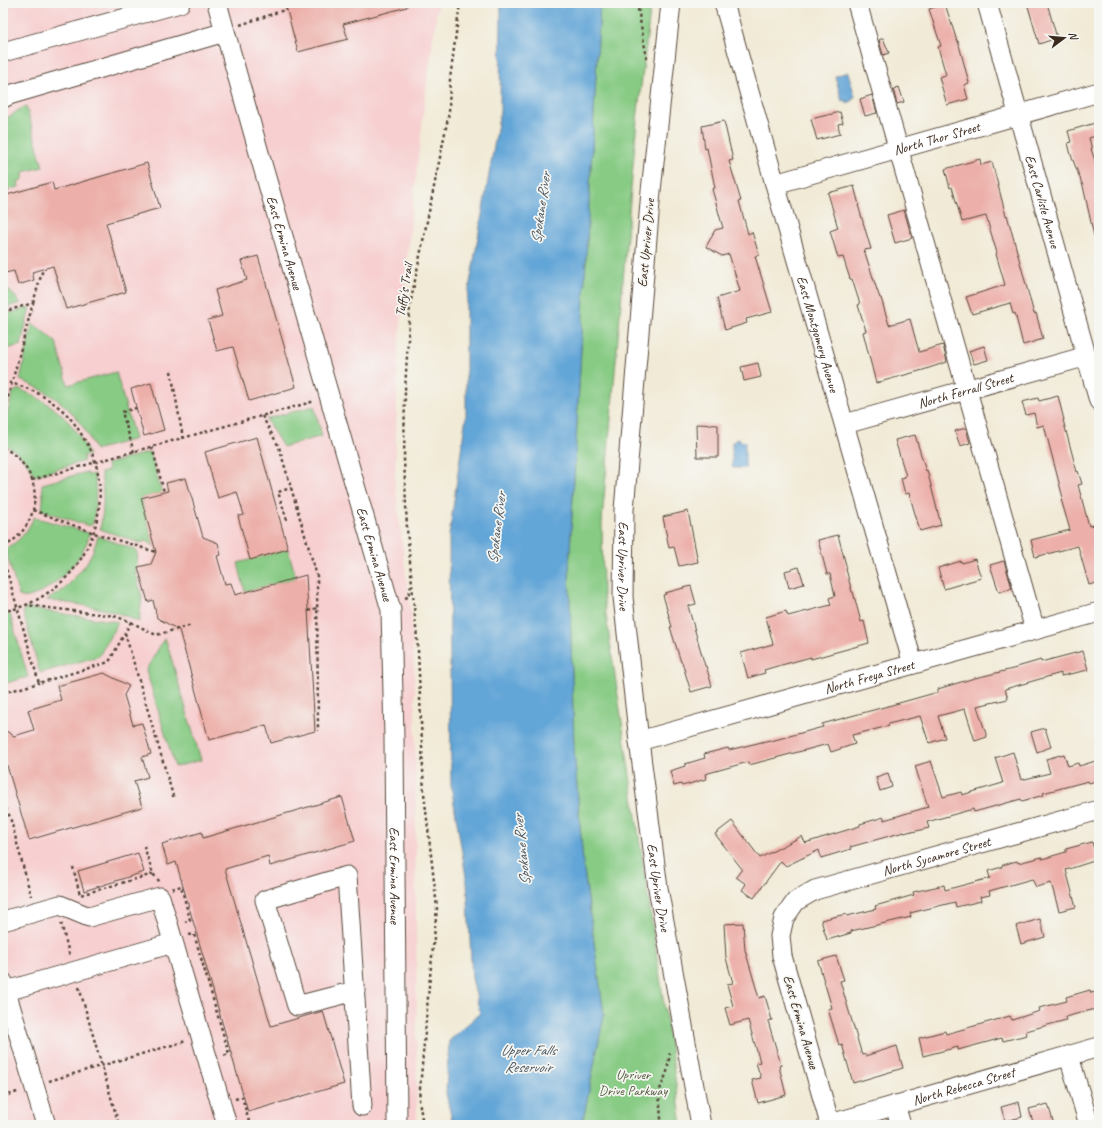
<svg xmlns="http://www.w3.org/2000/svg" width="1102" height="1128" viewBox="0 0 1102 1128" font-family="Caveat,sans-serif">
<rect width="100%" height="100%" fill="#f6f6f2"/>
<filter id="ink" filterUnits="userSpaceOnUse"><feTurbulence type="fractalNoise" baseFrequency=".025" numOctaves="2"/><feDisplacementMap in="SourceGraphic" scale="8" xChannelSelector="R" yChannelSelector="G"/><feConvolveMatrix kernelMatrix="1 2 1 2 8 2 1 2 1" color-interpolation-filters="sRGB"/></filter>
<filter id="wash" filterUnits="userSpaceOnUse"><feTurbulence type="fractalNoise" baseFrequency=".012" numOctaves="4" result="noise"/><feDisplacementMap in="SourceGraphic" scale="16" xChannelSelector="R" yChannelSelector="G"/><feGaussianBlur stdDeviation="0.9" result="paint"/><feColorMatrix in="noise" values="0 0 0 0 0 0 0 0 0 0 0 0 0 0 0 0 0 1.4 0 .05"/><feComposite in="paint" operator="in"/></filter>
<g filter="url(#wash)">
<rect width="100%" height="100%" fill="#f1ead6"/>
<!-- built -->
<path fill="#f7cfd0" d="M3,3H438L426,90L411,220L398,353L395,484L411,613L415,690L417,1125H3Z"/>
<!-- green -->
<g fill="#87cb84" stroke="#617a51">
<path d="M600,3H651L637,120L602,521L603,595L682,1125H582L604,1015L583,863L574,749L569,569Z"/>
<path d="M26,106L43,167L23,172V179L18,182L19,187L7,190L3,175V123L7,117L11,116L17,111Z"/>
<path d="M3,284L21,303L3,308Z"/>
<path d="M30,307L21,345L3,350V315Z"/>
<path d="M32,324L39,328L56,342L68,385L116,372L135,439L95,450C79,413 58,395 20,380Z"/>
<path d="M19,389C53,403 74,421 89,455L83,456L84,461L35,476C28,463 18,450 3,444V429L13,392Z"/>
<path d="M314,406L322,436L283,447L266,419Z"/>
<path d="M150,452L162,493L141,498L154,546L146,541L140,543L100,529C104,510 104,492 101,473L108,471L107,464Z"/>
<path d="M87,472L88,475L94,474C97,491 96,506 93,524L89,526L42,510L43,498L42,484Z"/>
<path d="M34,517L89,533C88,556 50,593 28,597C25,598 22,597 19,596L5,549C20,541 27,532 34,517Z"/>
<path d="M98,536L136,550L138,557L135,570L142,597L139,622C111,607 78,605 47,600L65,589L86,564L93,551Z"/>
<path d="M288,549L296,578L245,592L238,563Z"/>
<path d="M25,608L118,622L99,656L40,673L23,612Z"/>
<path d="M10,614L28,677L3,684V615Z"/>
<path d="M165,637L201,760L175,767L146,670Z"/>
</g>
<!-- water -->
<g fill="#62a5d7" stroke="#4e687a">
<path d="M501,3H600L569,569L574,749L583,863L604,1015L582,1125H453L446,1093L449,1041L480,1013L472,978L467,883L451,785L449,536L466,416V306L500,112Z"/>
<path d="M848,72L855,97L852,99V101L847,103L846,100L842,101L835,76Z"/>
<path d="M737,439H740V441L745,442V467L744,468H733L732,467V442L737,441Z"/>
</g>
<g id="blocks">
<!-- building -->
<g fill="#edafa9">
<path d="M285,3H406L407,7L343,24L348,39L298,52Z"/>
<path d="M1027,3H1047L1057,38L1039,44Z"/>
<path d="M945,4L957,41H958L969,83L964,85L968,99L947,105L939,77L946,75L938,47L941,46L929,9Z"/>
<path d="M883,38L889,53L883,55L879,40Z"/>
<path d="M899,87L904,102L897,104L893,89Z"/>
<path d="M872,95L877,113L865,116L860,99Z"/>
<path d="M840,112L843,123L838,124L840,134L817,140L811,119Z"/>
<path d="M724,121L733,160L729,161L741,201H739L748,234L752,232L759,255L755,256L772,312L746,319L747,323L725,330L717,298L740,291L729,254L722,256L706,247L715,230L723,228L712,189L715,188L707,148L705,149L702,126Z"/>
<path d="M1095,123L1098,135L1089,138L1092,149H1091L1099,172V236H1094L1083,186L1071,155L1068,143L1071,142L1068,131Z"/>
<path d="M980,159L981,165L992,162L1006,216L1007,215L1015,244L1034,314L1036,313L1043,339L1023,345L1015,313L1013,314L1010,303L972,314L966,297L1005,285L996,254L997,253L986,216L962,222L952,187L950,188L945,169Z"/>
<path d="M147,163L160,208L106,223L126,292L66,309L53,266L32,272L34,280L18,285L14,271L5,273L3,265V196L52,182L54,190Z"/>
<path d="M854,186L859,205H858L871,249L864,250L877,290L880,298H881L889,325L910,319L919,352L943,345L947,362L923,370L876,383L863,332L866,331L858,305L860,304L852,279H850L843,257L838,258L830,231L838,228L828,193Z"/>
<path d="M904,210L912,238L895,243L887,215Z"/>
<path d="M258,256L296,387L249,401L233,347L217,351L208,320L222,316L215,290L247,280L241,261Z"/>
<path d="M984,346L988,360L974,364L969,351Z"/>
<path d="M758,363L761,377L744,381L741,367Z"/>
<path d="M151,383L164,430L144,436L131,389Z"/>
<path d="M1058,396L1064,420H1063L1077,472L1078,471L1082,484L1078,485L1089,526L1094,525L1099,543V582L1089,585L1078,546L1035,557L1031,540L1070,530L1061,499L1063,498L1044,425L1037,427L1034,413L1026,415L1022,402L1038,398L1039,401Z"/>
<path d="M696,424L718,425V457H697Z"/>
<path d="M966,428L970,443L960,446L955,431Z"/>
<path d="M915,435L926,471L927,470L941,525L920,531L909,493L905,494L901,478L905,477L904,476H906L895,440Z"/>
<path d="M257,437L288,549L250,560L238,516L244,515L237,492L218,498L205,452Z"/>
<path d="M186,478L203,537L218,543L221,555L217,556L225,584L231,583L235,595L306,575L315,731L271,743L266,725L209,740L179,630L157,618L153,600L148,602L138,567L151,564L156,552L141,498L168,491L166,483Z"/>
<path d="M688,511L698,562L679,566L674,547L669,548L663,517Z"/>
<path d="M838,535L847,569H846L852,592H853L861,622L864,621L869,643L811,659V657L774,667L764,670L765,673L748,678L741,653L773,644L766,617L786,611L788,616L831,605L829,598L835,596L830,574H827L818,540Z"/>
<path d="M975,559L981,578L944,589L938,568L961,561L962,563Z"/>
<path d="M1004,561L1012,588L999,592L990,565Z"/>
<path d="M799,567L804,584L789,588L785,571Z"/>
<path d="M691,586L696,604L688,606L705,666H706L712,686L691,692L682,662H681L670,627H672L663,595L666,594L665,593Z"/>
<path d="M1083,651L1088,670L1061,676V673L1005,689L1008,699L977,706L987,737L975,741L965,709L938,716L945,738L929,743L920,716L888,724L889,726L852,735L855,744L831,752L828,744L749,765L748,762L705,774L706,779L682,786L681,784L674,786L670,771L685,766V764L705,758L704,754L728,748L729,750L770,740L771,741L823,727L822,724L899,703L938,692V689L971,679L1017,668V667L1041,660V662Z"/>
<path d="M104,673L129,686L124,695L133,725L142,723L151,754L142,757L148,777L134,781L142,807L29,840L3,752V729L14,736L34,730L28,710L61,700L57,686Z"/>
<path d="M1045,728L1051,747L1037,752L1031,732Z"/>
<path d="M1013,752L1021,780L1050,773L1046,759L1064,754L1068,766L1078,763L1079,766L1099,760V780L1089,783L1088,781L1043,793L1044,795L1022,801L1021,799L974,812L973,809L927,822L929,828L912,832V831L904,833V832L850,847L851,849L821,858L819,850L786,866L781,861L754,898L742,890L746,884L736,877L742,869L715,834L732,821L760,858L802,836L805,843L860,826V824L884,817V820L928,807L915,766L931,761L943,797L961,792L962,795L1003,783L995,758Z"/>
<path d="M888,773L892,787L880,791L876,777Z"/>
<path d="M342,797L355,841L270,866L268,856L225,869L271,1026L323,1011L344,1084L248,1112L176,862L168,865L162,844L202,832L203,838Z"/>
<path d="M1092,842L1097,860L1066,870L1076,907L1059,911L1051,883L1036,887L1032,879L989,891L990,895L980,897L981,901L956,907L955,902L910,913L911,917L851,931V933L827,940L821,920L846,914L847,916L876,909L875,906L914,895L913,892L944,885L945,890L990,878L988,871L1002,867V865L1017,861L1018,863L1042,857V859L1066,852V849Z"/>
<path d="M138,853L144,872L84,891L78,871Z"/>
<path d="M1040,919L1045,937L1021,944L1016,926Z"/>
<path d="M743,923L745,950L759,998L765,996L772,1020L768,1021L781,1065L779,1066L786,1095L758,1103L752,1080L761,1078L756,1063L760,1062L748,1020L730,1025L725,1008L733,1006L727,984L733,983L726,958L724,924Z"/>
<path d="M836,956L844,980L840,981L862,1055L865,1054V1056L897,1046L903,1068L853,1083L842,1044L839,1045L828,1009L832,1008L818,961Z"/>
<path d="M1090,990L1091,993L1099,991V1008L1065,1017L1066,1020L1026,1031L1027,1035L1003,1041L1002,1038L958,1050V1047L923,1056L919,1038L945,1031L946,1034L1010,1016L1012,1020L1040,1011L1039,1008L1067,1001L1066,997Z"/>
<path d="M1019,1102L1022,1117L1005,1121L1001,1107Z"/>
<path d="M1048,1104L1054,1125H1034L1029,1109Z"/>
</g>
</g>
</g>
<g filter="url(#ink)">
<use href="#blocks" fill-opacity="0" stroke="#56473a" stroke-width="1"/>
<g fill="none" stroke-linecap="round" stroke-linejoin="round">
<defs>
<g id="minor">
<path id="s1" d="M217,3L263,167L391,610L394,737L397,1125"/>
<path id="s2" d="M671,3L651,191L624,510L623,597L639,741L658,888L701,1125"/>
<path id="s3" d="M724,3L775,184L913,664"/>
<path d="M857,3L1035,630"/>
<path id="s4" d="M987,3L1099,401"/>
<path d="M3,52L180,3"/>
<path d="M3,98L9,95L225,32"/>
<path id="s5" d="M775,184L1099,92"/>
<path id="s6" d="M845,424L1087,356"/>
<path id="s7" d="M639,741L1099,612"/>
<path d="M3,921L60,905L89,917L160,897L227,1125"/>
<path d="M3,982L46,1125"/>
<path d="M355,991L297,1006L265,900L347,876L362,1106"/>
<path d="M3,992L173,943"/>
<path d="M1069,1056L1089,1125"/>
<path d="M895,1105L901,1125"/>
<path id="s8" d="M830,1124L782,956L780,936L784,918L796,901L815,890L1099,810"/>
<path id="s9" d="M827,1125L1099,1047"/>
</g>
</defs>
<!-- minor casing -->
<use href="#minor" stroke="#56473a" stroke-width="21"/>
<!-- path -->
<g stroke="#56473a" stroke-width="2.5" stroke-dasharray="3 3" stroke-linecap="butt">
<path d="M637,3L647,59"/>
<path d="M240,25L287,9"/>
<path d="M3,177L9,194"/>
<path d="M33,303L43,269"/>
<path d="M3,312L33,303L3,416"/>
<path d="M171,371L183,438"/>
<path d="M3,381C25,386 45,395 62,410C71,418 79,429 84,439C87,443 90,448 92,453C111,500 94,559 53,589C39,600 21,609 3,611"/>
<path d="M262,416L279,447L317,576L318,731"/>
<path d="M152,447L164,492"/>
<path d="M3,448C11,451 17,457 22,463C46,491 34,531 3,547"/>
<path d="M134,452L122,412L136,408"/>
<path d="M32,480L315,401"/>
<path d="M33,510L94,533L156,552"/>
<path d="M287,520L278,492L291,488"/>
<path d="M3,558L39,683L109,662L131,622L114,616L26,605"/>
<path d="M405,598L408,597L411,585"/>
<path d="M308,611L317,608"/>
<path d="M131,622L156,635L192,625"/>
<path d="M125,633L174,799"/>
<path d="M3,693L39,683"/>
<path d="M3,803L10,817L31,896"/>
<path d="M144,846L153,874L160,882"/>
<path d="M73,867L80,895L153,874"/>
<path d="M172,889L181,886L190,920L185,922"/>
<path d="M61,923L70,957"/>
<path d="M189,935L194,934L229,1054L223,1056"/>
<path d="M79,987L119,1125"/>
<path d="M49,1081L186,1041"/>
<path d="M3,1097L20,1091"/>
<path d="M235,1099L242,1097L250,1125"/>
<path d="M423,1125L419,1100L429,986L437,908L424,793L418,650L407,529L404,459L405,390L410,305L449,113L450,79L460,3"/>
<path d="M663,1125L661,1119L659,1092L667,1072L670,1053"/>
</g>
<!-- minor -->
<use href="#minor" stroke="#fff" stroke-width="19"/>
</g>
</g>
<g text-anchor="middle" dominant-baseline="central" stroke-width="3.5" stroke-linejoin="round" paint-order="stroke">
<!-- street labels -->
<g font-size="14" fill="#3b2a1e" stroke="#f6f6f2">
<text stroke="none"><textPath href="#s5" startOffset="168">North Thor Street</textPath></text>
<text stroke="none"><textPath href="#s4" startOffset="206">East Carlisle Avenue</textPath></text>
<text stroke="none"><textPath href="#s1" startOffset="249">East Ermina Avenue</textPath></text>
<text transform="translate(646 243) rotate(-85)">East Upriver Drive</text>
<text transform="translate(404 290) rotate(-81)">Tuffy's Trail</text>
<text stroke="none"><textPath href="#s3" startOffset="344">East Montgomery Avenue</textPath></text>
<text stroke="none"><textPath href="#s6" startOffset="125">North Ferrall Street</textPath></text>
<text stroke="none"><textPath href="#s1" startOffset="573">East Ermina Avenue</textPath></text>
<text stroke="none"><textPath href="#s2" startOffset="565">East Upriver Drive</textPath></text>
<text stroke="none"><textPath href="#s7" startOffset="239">North Freya Street</textPath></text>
<text stroke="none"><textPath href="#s8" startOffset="382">North Sycamore Street</textPath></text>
<text stroke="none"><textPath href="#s1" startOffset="897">East Ermina Avenue</textPath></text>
<text stroke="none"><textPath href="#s2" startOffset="889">East Upriver Drive</textPath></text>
<text transform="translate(801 1022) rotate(74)">East Ermina Avenue</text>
<text stroke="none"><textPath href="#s9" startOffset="142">North Rebecca Street</textPath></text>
</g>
<!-- park labels -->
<g font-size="14" fill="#525a3d" stroke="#f6f6f2">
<text x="633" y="1074">Upriver<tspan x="633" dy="16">Drive Parkway</tspan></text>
</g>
<!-- water labels -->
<g font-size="15" font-style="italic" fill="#49555f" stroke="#f6f6f2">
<text transform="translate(541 208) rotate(-82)">Spokane River</text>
<text transform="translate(497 528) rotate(-83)">Spokane River</text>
<text transform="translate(522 850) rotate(-96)">Spokane River</text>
<text x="528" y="1050">Upper Falls<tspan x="528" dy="17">Reservoir</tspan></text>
</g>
</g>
<!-- margin -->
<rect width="1102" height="1128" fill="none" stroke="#f6f6f2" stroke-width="16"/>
<!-- north arrow -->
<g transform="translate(1064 38) rotate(74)" stroke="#f6f6f2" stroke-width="3" paint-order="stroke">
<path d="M0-3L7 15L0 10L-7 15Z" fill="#3b2a1e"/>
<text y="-6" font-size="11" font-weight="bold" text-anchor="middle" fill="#3b2a1e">N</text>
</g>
</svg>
